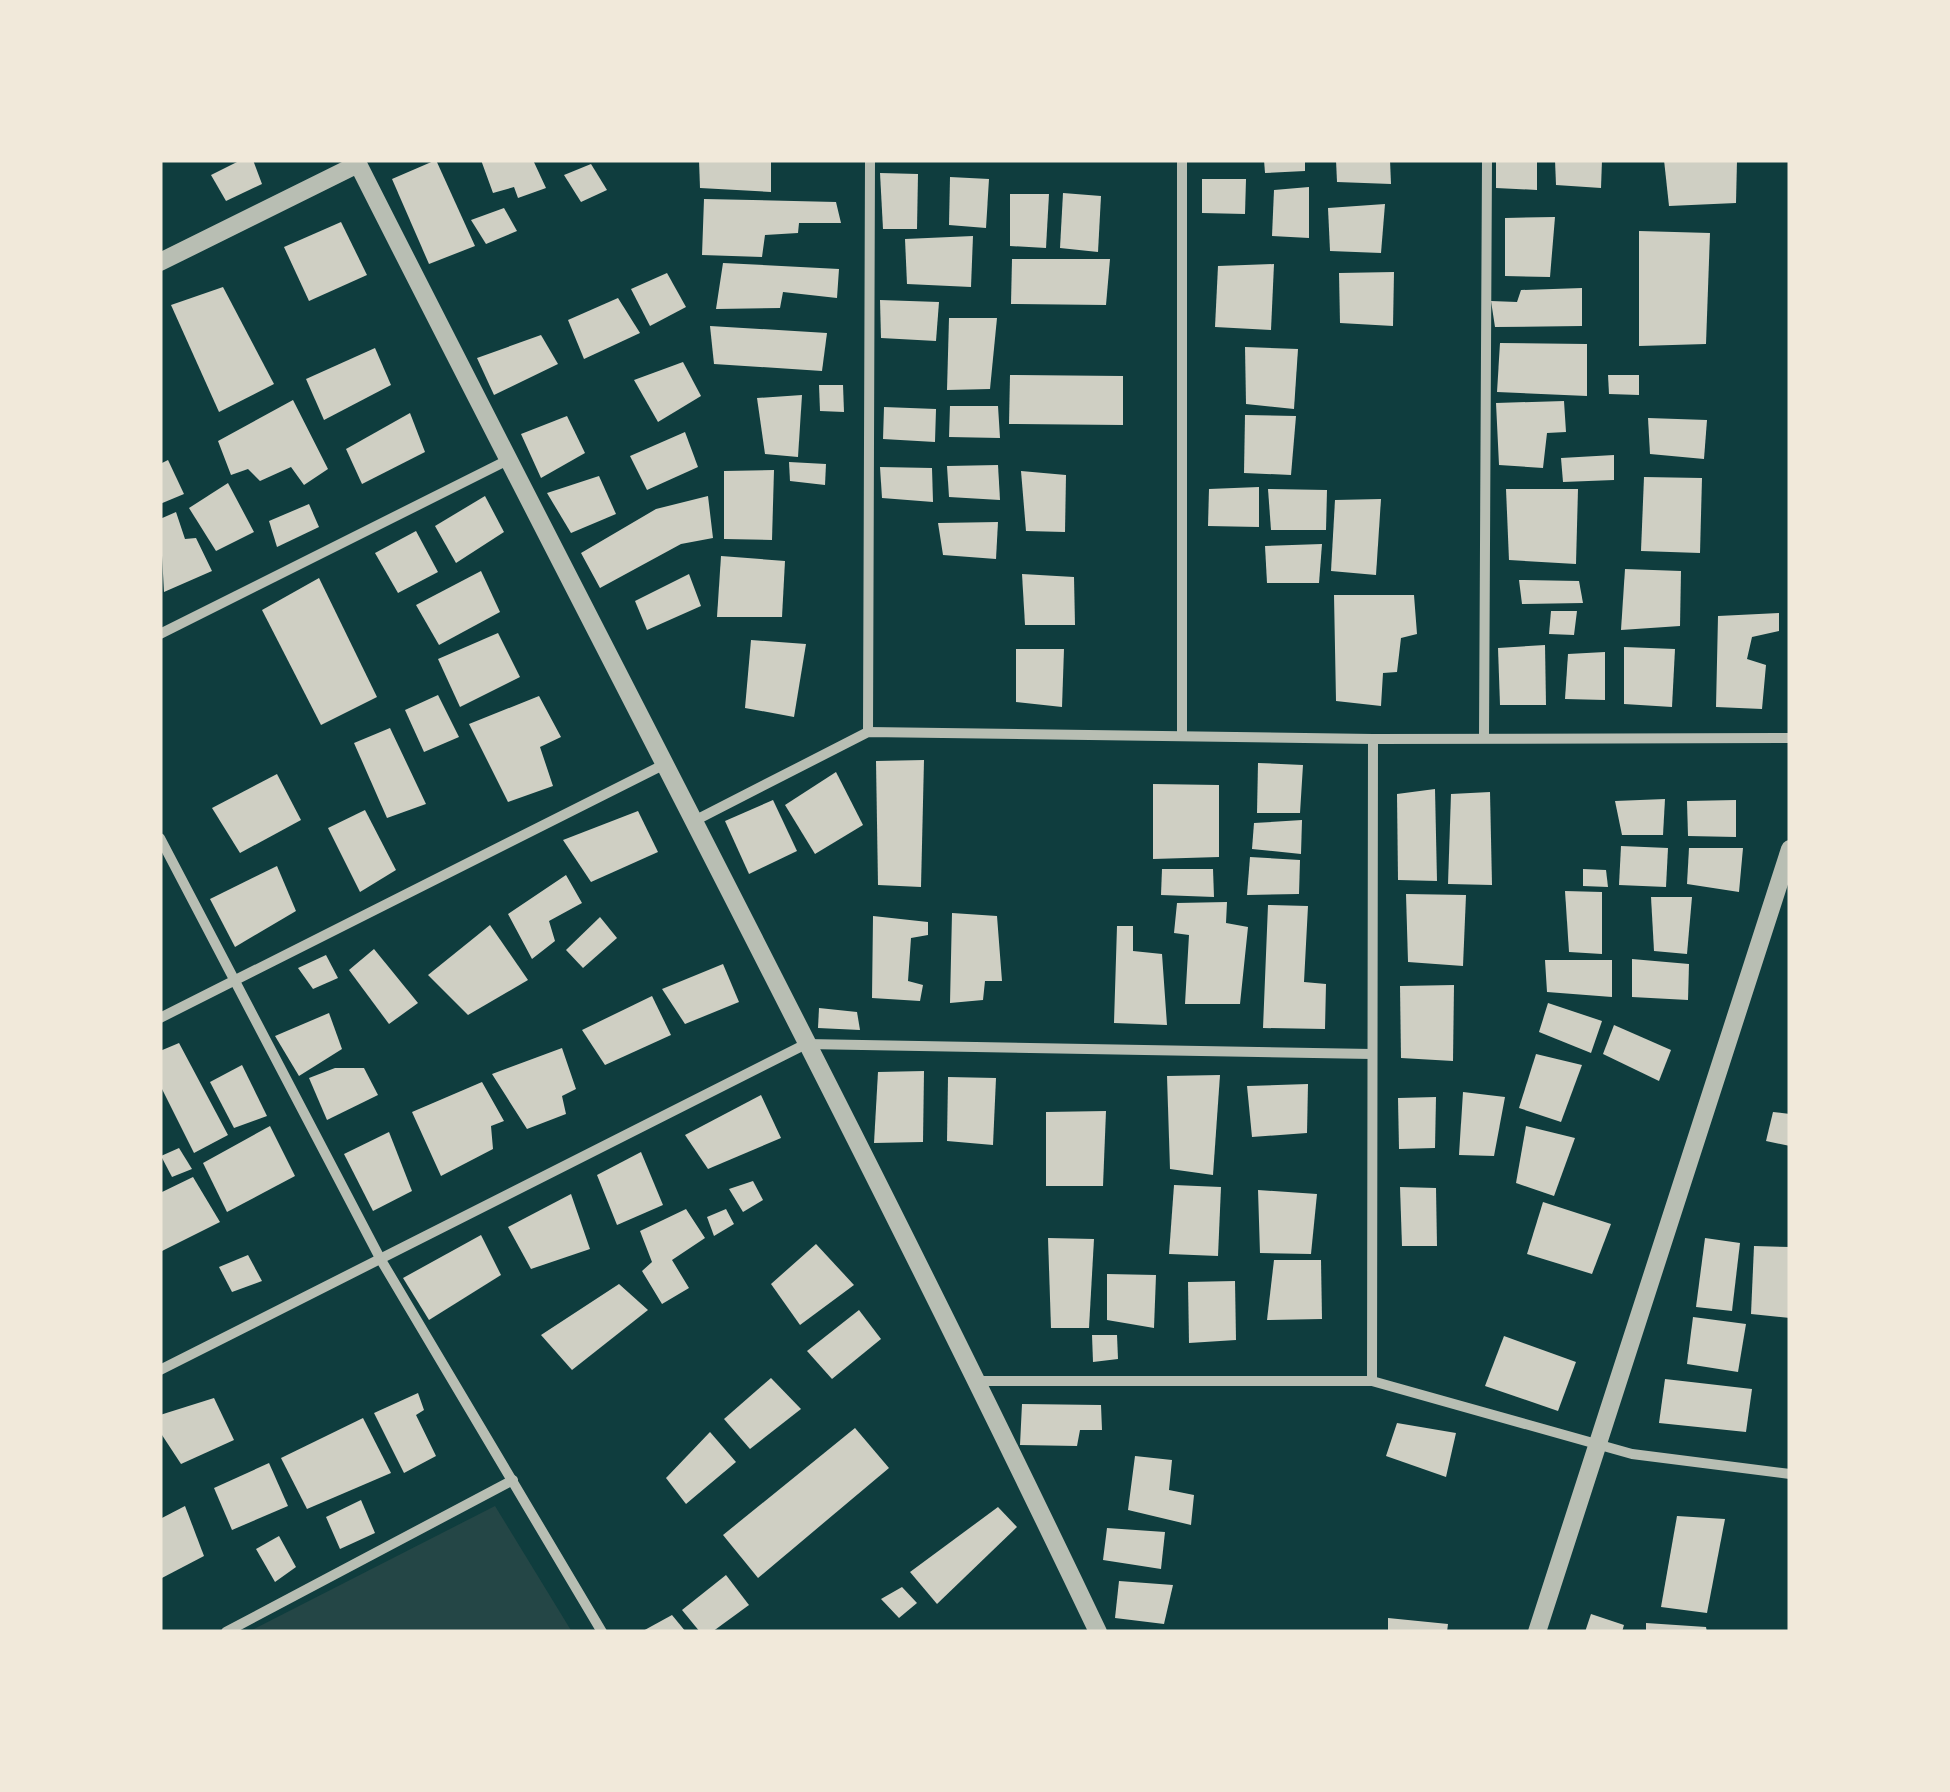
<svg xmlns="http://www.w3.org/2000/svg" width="1950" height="1792" viewBox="0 0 1950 1792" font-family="'Source Sans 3',sans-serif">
<rect width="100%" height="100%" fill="#0f3d3e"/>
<!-- green -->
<path fill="#244646" d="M495,1506L572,1632H248Z"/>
<!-- building -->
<g fill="#cfcfc3">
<path d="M241,160H253L262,184L226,201L211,175Z"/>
<path d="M436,160L475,246L429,264L392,179Z"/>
<path d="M481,160H533L546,188L518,198L514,187L493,193Z"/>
<path d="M699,160H771V192L700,188Z"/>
<path d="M1264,160H1305V171L1265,173Z"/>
<path d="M1336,160H1390L1391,184L1337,182Z"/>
<path d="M1496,160H1537V190L1496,188Z"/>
<path d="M1555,160H1602L1601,188L1556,185Z"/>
<path d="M1664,160H1737L1736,203L1669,206Z"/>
<path d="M591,164L607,190L581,202L564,175Z"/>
<path d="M880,173L918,174L917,229H883Z"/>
<path d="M950,177L989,179L986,228L949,225Z"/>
<path d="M1202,179H1246L1245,214L1202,213Z"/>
<path d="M1309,187V238L1272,236L1274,190Z"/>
<path d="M1063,193L1101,196L1098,252L1060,248Z"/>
<path d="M1010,194H1049L1046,248L1010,246Z"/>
<path d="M704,199L836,202L841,223H799L798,233L765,235L762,257L702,255Z"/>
<path d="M1385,204L1381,253L1330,251L1328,208Z"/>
<path d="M504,208L517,231L486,244L471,220Z"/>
<path d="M1555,217L1550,277L1505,276V218Z"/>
<path d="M341,222L367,275L309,301L284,247Z"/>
<path d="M1639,231L1710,233L1706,344L1639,346Z"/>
<path d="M973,236L971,287L907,284L905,239Z"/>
<path d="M1012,259H1110L1106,305L1011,304Z"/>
<path d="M723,263L839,269L837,298L783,292L780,308L716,309Z"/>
<path d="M1274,264L1271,330L1215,327L1218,266Z"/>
<path d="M1394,272L1393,326L1340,323L1339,273Z"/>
<path d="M667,273L686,307L650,326L631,289Z"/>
<path d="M223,287L274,384L219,412L171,305Z"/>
<path d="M1582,288V326L1495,327L1491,301L1517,302L1521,290Z"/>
<path d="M618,298L640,333L584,359L568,320Z"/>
<path d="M880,300L939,302L936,341L881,338Z"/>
<path d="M949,318H997L990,389L947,390Z"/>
<path d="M710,326L827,333L822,371L714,364Z"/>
<path d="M541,335L558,364L494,395L477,358Z"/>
<path d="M1500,343L1587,344V396L1497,392Z"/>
<path d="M1245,347L1298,349L1294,409L1246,404Z"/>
<path d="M375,348L391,385L324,420L306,379Z"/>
<path d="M683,362L701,396L658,422L634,380Z"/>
<path d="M1010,375L1123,376V425L1009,424Z"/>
<path d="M1608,375H1639V395L1609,394Z"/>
<path d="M819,385H843L844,412L820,411Z"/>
<path d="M802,395L798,457L765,454L757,398Z"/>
<path d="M293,400L328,469L304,485L291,467L260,481L248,469L231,475L218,441Z"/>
<path d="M1564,401L1566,432L1547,433L1543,468L1499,465L1496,403Z"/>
<path d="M950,406H998L1000,438L949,437Z"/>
<path d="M884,407L936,409L935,442L883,439Z"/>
<path d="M410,413L425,452L362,484L346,449Z"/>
<path d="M1245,415L1296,416L1291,475L1244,473Z"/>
<path d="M567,416L585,453L541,478L521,434Z"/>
<path d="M1648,418L1707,420L1704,459L1650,454Z"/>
<path d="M685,432L698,467L647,490L630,456Z"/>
<path d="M1614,455V480L1563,482L1561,458Z"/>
<path d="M168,460L184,494L160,504V464Z"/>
<path d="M789,462L826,464L825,485L790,481Z"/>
<path d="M998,465L1000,500L949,497L947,466Z"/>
<path d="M880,467L932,468L933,502L882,498Z"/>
<path d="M774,470L772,540L724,539V471Z"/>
<path d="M1021,471L1066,475L1065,532L1026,531Z"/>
<path d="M599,476L616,514L571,533L547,493Z"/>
<path d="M1644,477L1702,478L1700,553L1641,551Z"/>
<path d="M228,483L254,532L216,551L189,508Z"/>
<path d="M1259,487V527L1208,526L1209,489Z"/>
<path d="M1268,489L1327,490L1326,530H1271Z"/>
<path d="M1506,489H1578L1576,564L1509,560Z"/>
<path d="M485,496L504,532L456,563L435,526Z"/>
<path d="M708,496L713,538L681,544L600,588L581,553L656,509Z"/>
<path d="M1381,499L1376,575L1331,571L1335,500Z"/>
<path d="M309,504L319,527L277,547L269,521Z"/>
<path d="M176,512L185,539L196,538L212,571L164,592L160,519Z"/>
<path d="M998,522L996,559L943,555L938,523Z"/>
<path d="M416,531L438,572L398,593L375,553Z"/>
<path d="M1322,544L1319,583H1267L1265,546Z"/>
<path d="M721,556L785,561L782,617H717Z"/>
<path d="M1625,569L1681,571L1680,626L1621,630Z"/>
<path d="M481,571L500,612L439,645L416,605Z"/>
<path d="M689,574L701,606L647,630L635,601Z"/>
<path d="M1022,574L1074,577L1075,625H1025Z"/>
<path d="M319,578L377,697L321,725L262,610Z"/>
<path d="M1519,580L1579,581L1583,603L1522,604Z"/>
<path d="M1334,595H1414L1417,634L1401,638L1397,672L1383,673L1381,706L1336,701Z"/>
<path d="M1551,611H1577L1574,635L1549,634Z"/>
<path d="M1779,613V631L1752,637L1747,659L1766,665L1762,709L1716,707L1718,616Z"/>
<path d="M498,633L520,677L460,707L438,659Z"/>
<path d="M751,640L806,644L794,717L745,708Z"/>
<path d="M1545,645L1546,705H1500L1498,648Z"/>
<path d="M1624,647L1675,649L1672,707L1624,704Z"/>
<path d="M1016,649H1064L1062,707L1016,702Z"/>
<path d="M1605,652V700L1565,699L1568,654Z"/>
<path d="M438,695L459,737L424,752L405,710Z"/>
<path d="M539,696L561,737L540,747L553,786L508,802L469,724Z"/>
<path d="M390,728L426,804L387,818L354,743Z"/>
<path d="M924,760L921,887L878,885L876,761Z"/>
<path d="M1258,763L1303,765L1300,813H1257Z"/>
<path d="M836,772L863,825L815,854L785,805Z"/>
<path d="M277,774L301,820L240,853L212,808Z"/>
<path d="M1153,784L1219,785V857L1153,859Z"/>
<path d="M1435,789L1437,881L1398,880L1397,794Z"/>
<path d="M1490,792L1492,885L1448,884L1451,794Z"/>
<path d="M1665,799L1663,835H1622L1615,801Z"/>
<path d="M773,800L797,851L749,874L725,821Z"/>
<path d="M1736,800V837L1688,836L1687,801Z"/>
<path d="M365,810L396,870L360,892L328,828Z"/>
<path d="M638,811L658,852L591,882L563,840Z"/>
<path d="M1302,820L1301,854L1252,849L1254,823Z"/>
<path d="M1621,846L1668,848L1666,887L1619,885Z"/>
<path d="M1689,848H1743L1739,892L1687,884Z"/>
<path d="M1250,857L1300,860L1299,894L1247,895Z"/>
<path d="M277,866L296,911L235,947L210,899Z"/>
<path d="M1162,869H1213L1214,897L1161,895Z"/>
<path d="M1583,869L1606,870L1608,887L1583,886Z"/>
<path d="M566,875L582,903L549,921L555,941L532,959L508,914Z"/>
<path d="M1565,891L1602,892V954L1569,952Z"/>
<path d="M1406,894L1466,895L1463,966L1408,962Z"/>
<path d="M1651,897H1692L1687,954L1654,951Z"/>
<path d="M1227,902L1226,923L1248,927L1240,1004H1185L1189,935L1174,933L1177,903Z"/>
<path d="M1268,905L1308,906L1304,982L1326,984L1325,1029L1263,1028Z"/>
<path d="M952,913L997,916L1002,981H985L983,1000L950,1003Z"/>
<path d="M873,916L928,922V935L911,938L908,981L923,985L920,1001L872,998Z"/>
<path d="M600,917L617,938L583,968L566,950Z"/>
<path d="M490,925L528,980L468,1015L428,975Z"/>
<path d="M1117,926H1133V951L1162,954L1167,1025L1114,1023Z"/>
<path d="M374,949L418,1003L389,1024L349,970Z"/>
<path d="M326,955L338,978L313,989L298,968Z"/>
<path d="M1632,959L1689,964L1688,1000L1632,997Z"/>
<path d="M1545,960H1612V997L1547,992Z"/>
<path d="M723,964L739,1002L685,1024L662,989Z"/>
<path d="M1454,985L1453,1061L1401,1058L1400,986Z"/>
<path d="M652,996L671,1035L605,1065L582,1030Z"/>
<path d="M1548,1003L1602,1021L1591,1053L1539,1032Z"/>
<path d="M819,1008L857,1012L860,1030L818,1028Z"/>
<path d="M329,1013L342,1049L299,1076L275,1036Z"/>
<path d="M1614,1025L1671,1050L1659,1081L1603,1054Z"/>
<path d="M179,1043L228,1135L194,1153L160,1085V1051Z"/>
<path d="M562,1048L576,1089L562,1096L566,1114L527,1129L492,1074Z"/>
<path d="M1536,1054L1582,1065L1561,1122L1519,1108Z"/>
<path d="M242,1065L267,1116L234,1128L210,1082Z"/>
<path d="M335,1068H364L378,1095L327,1120L309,1078Z"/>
<path d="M924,1071L923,1142L874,1143L878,1072Z"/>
<path d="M1220,1075L1213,1175L1170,1169L1167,1076Z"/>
<path d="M948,1077L996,1078L993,1145L947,1141Z"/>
<path d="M482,1082L504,1121L491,1126L493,1149L441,1176L412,1112Z"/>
<path d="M1308,1084L1307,1133L1252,1137L1247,1086Z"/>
<path d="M1463,1092L1505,1097L1494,1156L1459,1155Z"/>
<path d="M761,1095L781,1138L708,1169L685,1135Z"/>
<path d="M1436,1097L1435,1148L1399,1149L1398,1098Z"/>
<path d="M1106,1111L1103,1186H1046V1112Z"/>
<path d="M1773,1112L1790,1114V1146L1766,1141Z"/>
<path d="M270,1126L295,1176L227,1212L203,1163Z"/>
<path d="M1526,1126L1575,1138L1554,1196L1516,1183Z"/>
<path d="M389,1132L412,1191L373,1211L344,1154Z"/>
<path d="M179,1148L192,1169L172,1177L161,1156Z"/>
<path d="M641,1152L663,1205L617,1225L597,1175Z"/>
<path d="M193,1177L220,1222L160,1252V1193Z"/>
<path d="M753,1181L763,1200L743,1212L729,1189Z"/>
<path d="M1174,1185L1221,1187L1218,1256L1169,1254Z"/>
<path d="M1400,1187L1436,1188L1437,1246H1402Z"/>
<path d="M1258,1190L1317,1194L1311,1254L1260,1253Z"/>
<path d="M571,1194L590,1249L531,1269L508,1227Z"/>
<path d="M1543,1202L1611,1224L1592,1274L1527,1254Z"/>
<path d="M686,1209L705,1238L672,1260L689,1288L662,1304L642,1271L652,1262L640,1231Z"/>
<path d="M726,1209L734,1224L714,1236L707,1217Z"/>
<path d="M481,1235L501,1275L429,1320L403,1278Z"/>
<path d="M1048,1238L1094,1239L1089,1328H1051Z"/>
<path d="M1705,1238L1740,1243L1732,1311L1696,1307Z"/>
<path d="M816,1244L854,1285L800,1325L771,1284Z"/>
<path d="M1754,1246L1790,1247V1318L1751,1314Z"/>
<path d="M248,1255L262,1281L232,1292L219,1267Z"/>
<path d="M1274,1260H1321L1322,1319L1267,1320Z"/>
<path d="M1107,1274L1156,1275L1154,1328L1107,1320Z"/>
<path d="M1235,1281L1236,1340L1189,1343L1188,1282Z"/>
<path d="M619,1284L648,1310L572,1370L541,1335Z"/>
<path d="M859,1310L881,1339L832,1379L807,1351Z"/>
<path d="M1693,1317L1746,1324L1738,1372L1687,1364Z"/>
<path d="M1092,1335H1117L1118,1359L1093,1362Z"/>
<path d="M1504,1336L1576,1362L1558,1411L1485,1386Z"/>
<path d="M771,1378L801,1409L750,1449L724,1419Z"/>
<path d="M1665,1379L1752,1389L1746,1432L1659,1423Z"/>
<path d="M418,1393L424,1410L416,1415L436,1456L404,1473L374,1413Z"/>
<path d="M214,1398L234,1440L181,1464L160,1432V1415Z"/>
<path d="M1022,1404L1101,1405L1102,1430H1080L1077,1446L1020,1445Z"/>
<path d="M363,1418L391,1473L307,1509L281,1458Z"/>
<path d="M1397,1423L1456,1433L1446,1477L1386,1456Z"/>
<path d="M855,1428L889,1468L758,1578L723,1535Z"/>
<path d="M710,1432L736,1462L686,1504L666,1478Z"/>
<path d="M1135,1456L1172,1460L1169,1490L1194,1495L1191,1525L1128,1510Z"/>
<path d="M269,1463L288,1506L232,1530L214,1488Z"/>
<path d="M361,1500L375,1533L340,1549L326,1517Z"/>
<path d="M185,1506L204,1556L160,1579V1519Z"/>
<path d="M998,1507L1017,1527L937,1604L910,1572Z"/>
<path d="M1677,1516L1725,1519L1707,1613L1661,1607Z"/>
<path d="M1107,1528L1165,1532L1161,1569L1103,1560Z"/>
<path d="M279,1536L296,1567L275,1582L256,1549Z"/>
<path d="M726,1575L749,1605L712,1632H700L682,1610Z"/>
<path d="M1119,1581L1173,1585L1164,1624L1115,1618Z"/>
<path d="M902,1587L917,1603L899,1618L881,1599Z"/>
<path d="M1591,1614L1624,1625L1622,1632H1585Z"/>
<path d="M672,1615L686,1632H641Z"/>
<path d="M1388,1618L1448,1624L1447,1632H1388Z"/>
<path d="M1646,1623L1706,1627L1707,1632H1646Z"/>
</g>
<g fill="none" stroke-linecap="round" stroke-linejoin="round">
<!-- minor -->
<g stroke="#b8beb3" stroke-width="10">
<path d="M160,634L508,460"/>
<path d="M868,732L870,160"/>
<path d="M1182,735V160"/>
<path d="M1484,738L1487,160"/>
<path d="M696,820L868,732L1373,739L1790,738"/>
<path d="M160,838L381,1260L602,1632"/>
<path d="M160,1018L667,763"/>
<path d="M160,1370L806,1044L1372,1054"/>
<path d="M978,1381H1372L1632,1454L1790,1474"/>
<path d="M1372,1381L1373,739"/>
<path d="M226,1632L513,1480"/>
</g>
<!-- tertiary -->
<g stroke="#b8beb3" stroke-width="18">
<path d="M160,262L358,164C605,653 862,1137 1098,1632"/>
<path d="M1537,1632L1790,849"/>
</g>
</g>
<!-- border -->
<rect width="1950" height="1792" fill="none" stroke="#f1e9da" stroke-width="325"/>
</svg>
